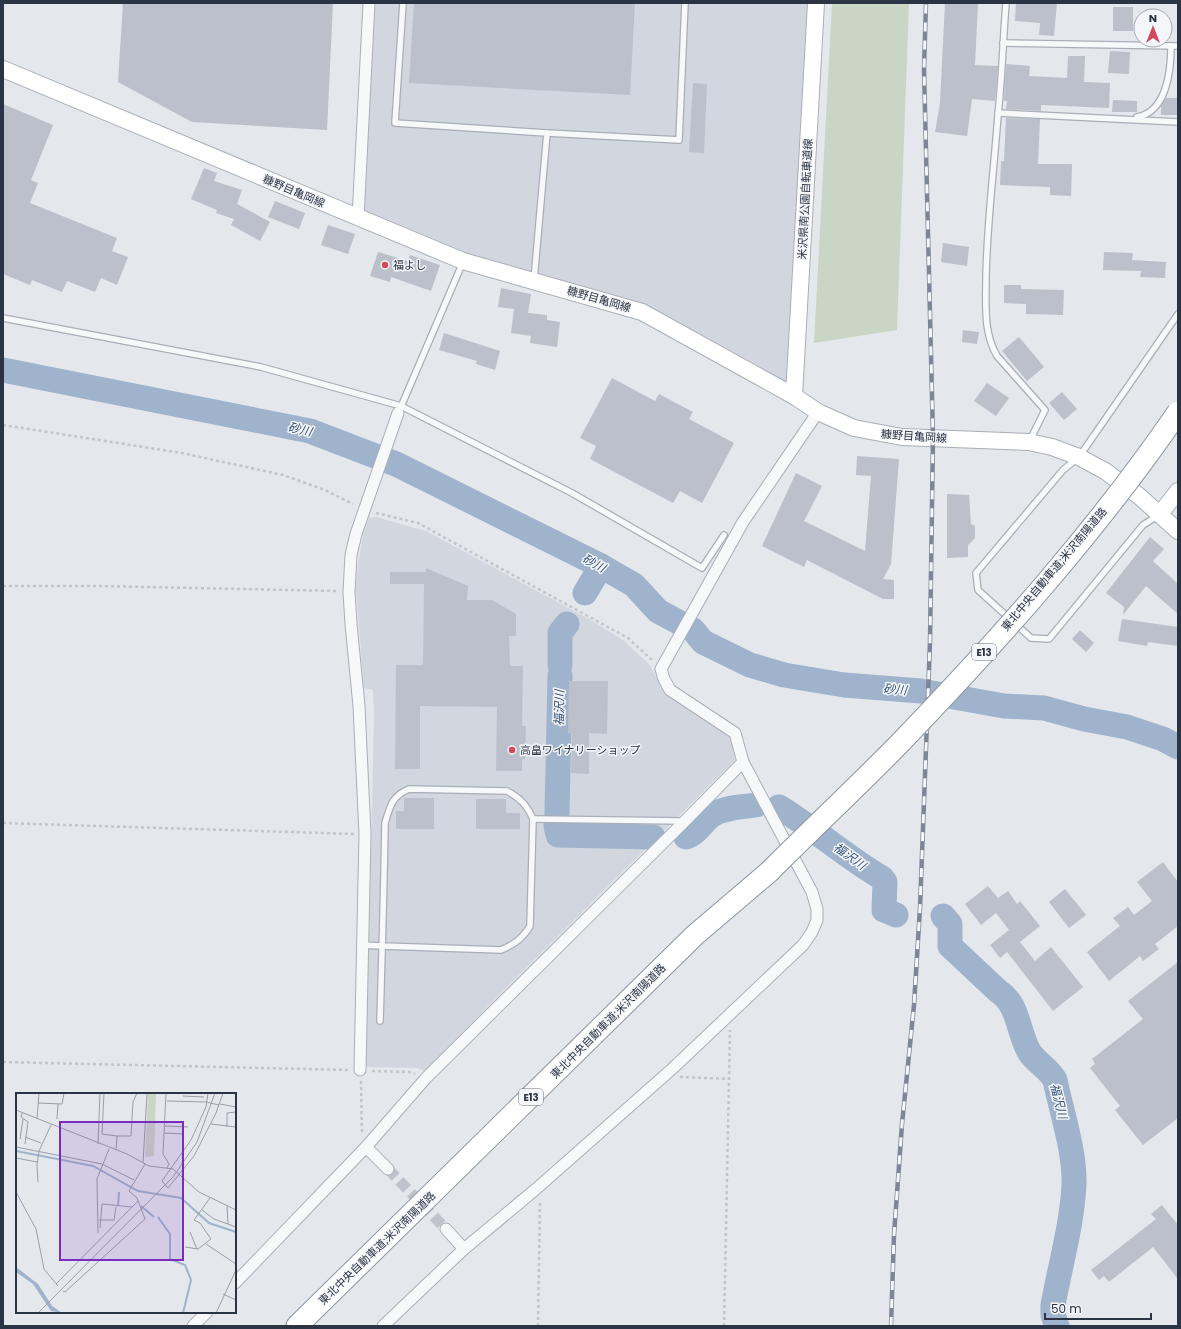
<svg xmlns="http://www.w3.org/2000/svg" width="1181" height="1329" viewBox="0 0 1181 1329" font-family="Poppins,'Noto Sans JP',sans-serif">
<rect width="100%" height="100%" fill="#e4e7ec"/>
<!-- built -->
<g fill="#d2d6de">
<path d="M369,3H816L794,396L642,312L358,218Z"/>
<path d="M376,517L426,531L589,619L623,640L650,665L659,682L668,695L730,736L735,760L485,1009L426,1072L417,1068L364,1067L369,945L374,716L373,690L364,688L356,589L358,564L363,536L369,518Z"/>
</g>
<!-- green -->
<path fill="#c9d6c5" d="M832,3H909L897,330L814,343Z"/>
<g fill="none" stroke-linecap="round" stroke-linejoin="round">
<!-- river -->
<g stroke="#9fb4cc" stroke-width="25">
<path d="M3,370L310,431L396,464L601,566L634,585L658,611L693,630L703,642L750,665L784,675L844,685L921,691L1004,706L1044,708L1084,719L1127,727L1163,739L1178,747"/>
<path d="M585,593L601,566"/>
<path d="M560,665V633L567,624"/>
<path d="M779,807C815,829 846,857 882,878L885,882L884,910L896,915"/>
<path d="M557,813L560,676"/>
<path d="M556,826L558,835L653,837"/>
<path d="M686,837C697,834 703,821 712,815C725,807 742,807 756,805"/>
<path d="M943,916L950,924V946L998,991C1020,1005 1017,1032 1030,1053C1037,1063 1049,1069 1055,1080C1062,1114 1075,1151 1074,1185C1072,1225 1060,1266 1053,1305V1315L1057,1326"/>
</g>
</g>
<!-- building -->
<g fill="#bbc0ca">
<path d="M123,3H333L327,130L192,122L118,82Z"/>
<path d="M414,3H635L630,95L409,83Z"/>
<path d="M945,3H978L975,65L998,66L995,101L972,99L967,136L935,132L940,103Z"/>
<path d="M1016,3H1057L1054,36L1039,35L1040,23L1015,21Z"/>
<rect x="1113" y="7" width="20" height="24"/>
<path d="M1110,51L1130,52L1129,74L1108,73Z"/>
<path d="M1068,56H1085L1084,82L1110,83L1109,108L1041,105V111L1006,109L1007,101H1004L1006,64L1030,66L1029,76L1067,78Z"/>
<path d="M693,83L707,84L704,153L689,152Z"/>
<path d="M1166,98H1178V115H1161V106Z"/>
<path d="M1113,100L1137,101V112H1112Z"/>
<path d="M3,104L53,125L31,180L38,183L30,203L117,238L112,251L128,257L117,285L101,278L95,292L67,281L62,292L32,280L30,285L3,274Z"/>
<path d="M1006,118L1040,119L1038,164H1072L1071,196L1050,195V187L1000,185L1001,161H1004Z"/>
<path d="M204,168L217,173L214,181L242,190L237,204L270,222L260,241L231,225L234,219L216,213L217,210L191,199Z"/>
<path d="M275,201L305,213L299,229L268,217Z"/>
<path d="M328,225L355,234L348,254L321,245Z"/>
<path d="M943,243L969,247L967,266L941,262Z"/>
<path d="M378,252L408,261L410,255L440,265L431,291L391,277L390,282L370,276Z"/>
<path d="M1104,252L1133,253L1132,260L1166,262L1165,278L1140,277L1141,271L1103,270Z"/>
<path d="M1004,285H1021V289L1064,290L1063,315L1026,314V304L1004,303Z"/>
<path d="M501,288L531,294L528,313L547,315V320L560,322L557,347L530,343L531,336L511,333L514,309L498,307Z"/>
<path d="M963,330L979,332L977,344L962,342Z"/>
<path d="M444,333L500,351L495,370L476,364L477,361L439,350Z"/>
<path d="M1019,337L1044,367L1027,381L1002,351Z"/>
<path d="M612,378L655,401L659,394L693,412L689,419L734,443L702,503L680,491L673,503L590,459L596,446L580,438Z"/>
<path d="M987,383L1009,398L996,416L974,401Z"/>
<path d="M1062,392L1077,409L1064,420L1049,403Z"/>
<path d="M857,456L899,459L891,564L883,579L894,580V599H883L807,560L804,567L762,546L796,473L822,486L804,521L865,551L871,476L856,475Z"/>
<path d="M947,494L969,495L971,524L975,526V538L968,545V557L947,558Z"/>
<path d="M1150,537L1164,549L1153,561L1178,584V614L1146,586L1123,615L1124,607L1106,593Z"/>
<path d="M426,568L468,586L467,600H492L516,614V636H509L510,666H523L522,726H526L525,759H522V771H496L497,707L420,706V769H395L396,665H423L424,584H390V572H426Z"/>
<path d="M1122,619L1178,627V646L1148,642L1147,646L1118,641Z"/>
<path d="M1080,630L1094,643L1086,652L1072,639Z"/>
<path d="M569,681H608L607,734L589,733V774L571,773L572,733H568Z"/>
<path d="M404,798H434V829H396V811H404Z"/>
<path d="M476,799H506V813H520V829H476Z"/>
<path d="M1163,862L1178,882V926L1155,944L1159,949L1143,961L1140,956L1109,981L1087,952L1120,926L1113,918L1128,907L1134,915L1152,901L1137,882Z"/>
<path d="M988,886L998,898L1008,891L1017,904L1020,901L1040,926L1020,942L1035,961L1051,947L1083,987L1053,1011L1007,952L1000,958L990,945L1009,930L996,913L981,925L965,904Z"/>
<path d="M1065,889L1086,915L1069,928L1049,902Z"/>
<path d="M1178,962V1118L1143,1145L1115,1110L1120,1106L1090,1068L1095,1064L1092,1059L1143,1019L1128,1001Z"/>
<path d="M1162,1205L1178,1225V1279L1153,1247L1109,1282L1104,1276L1099,1280L1091,1270L1156,1219L1151,1214Z"/>
</g>
<g fill="none" stroke-linecap="round" stroke-linejoin="round">
<!-- street-tunnel -->
<path stroke="#bfc3cb" stroke-width="11" stroke-dasharray="11 5.5" stroke-linecap="butt" d="M388,1169L446,1229"/>
<defs>
<g id="lane">
<path d="M403,3L395,123L547,133L534,280"/>
<path d="M1006,3C1003,40 1002,78 998,115C994,169 987,223 986,276C986,304 983,332 997,356L1045,410L1030,440"/>
<path d="M1003,43L1178,46"/>
<path d="M998,113L1178,122"/>
<path d="M1137,117C1167,112 1171,70 1171,46"/>
<path d="M547,133L679,140L685,3"/>
<path d="M3,318L261,367L401,406L572,493L702,568L724,535"/>
<path d="M400,409L463,262"/>
<path d="M1159,515L1143,525L1049,639L1031,638L978,590L976,573L1063,470L1079,457L1178,314"/>
<path d="M533,819L683,821"/>
<path d="M361,945L382,946L501,950C515,944 523,938 530,926L533,819C527,805 520,798 507,791L409,789C392,796 390,806 385,823C384,889 382,955 380,1021"/>
</g>
<g id="street">
<path d="M358,218L369,3"/>
<path d="M360,1070L365,834L359,706L351,624L349,592L351,555L356,534L398,413"/>
<path d="M366,1147L388,1169"/>
<path d="M446,1229L464,1249"/>
<path d="M235,1283L366,1147L426,1078L685,821L743,762"/>
<path d="M193,1326L207,1312"/>
<path d="M383,1326L464,1249L536,1189L672,1069L803,945L812,932L817,920V909L812,892L743,762L735,733L670,690L664,679L661,669L743,522L818,412"/>
</g>
<g id="secondary">
<path d="M3,69L463,261L642,312L794,396L818,412L854,428L902,437L1029,442L1052,447L1079,457L1105,471L1139,496L1178,531"/>
<path d="M794,396L816,3"/>
<path d="M1160,514L1178,491"/>
</g>
<path id="highway" d="M297,1326L695,935L769,872"/>
</defs>
<!-- lane casing -->
<use href="#lane" stroke="#a9aeb7" stroke-width="8"/>
<!-- street casing -->
<use href="#street" stroke="#a9aeb7" stroke-width="13"/>
<!-- secondary casing -->
<use href="#secondary" stroke="#a9aeb7" stroke-width="18"/>
<!-- highway casing -->
<use href="#highway" stroke="#8b94a3" stroke-width="23"/>
<!-- path -->
<g stroke="#c2c5cb" stroke-width="2.5" stroke-dasharray="3 3" stroke-linecap="butt">
<path d="M3,425L182,453L283,475L325,490L353,504"/>
<path d="M376,513L418,523L628,638L652,660"/>
<path d="M3,586H97L338,591"/>
<path d="M3,823L354,834"/>
<path d="M3,1062L349,1070"/>
<path d="M372,1071L409,1072L415,1074"/>
<path d="M680,1077L729,1079"/>
<path d="M361,1081L362,1134"/>
<path d="M538,1326L540,1201"/>
<path d="M724,1326L730,1030"/>
</g>
<!-- lane -->
<use href="#lane" stroke="#f7f8fa" stroke-width="5.5"/>
<!-- street -->
<use href="#street" stroke="#f7f8fa" stroke-width="11"/>
<!-- secondary -->
<use href="#secondary" stroke="#fff" stroke-width="16"/>
<!-- highway -->
<use href="#highway" stroke="#fff" stroke-width="21"/>
<defs>
<path id="rail" d="M891,1326L894,1235L902,1124L914,1005L920,908L930,642L933,437L924,69L926,3"/>
</defs>
<!-- rail casing -->
<use href="#rail" stroke="#7d8696" stroke-width="4.5"/>
<!-- rail -->
<use href="#rail" stroke="#f4f6f9" stroke-width="3" stroke-dasharray="9" stroke-linecap="butt"/>
<defs>
<path id="highway-bridge" d="M769,872C813,828 858,786 901,742C1000,639 1097,530 1178,412"/>
</defs>
<!-- highway-bridge casing -->
<use href="#highway-bridge" stroke="#8b94a3" stroke-width="23" stroke-linecap="butt"/>
<!-- highway-bridge -->
<use href="#highway-bridge" stroke="#fff" stroke-width="21"/>
</g>
<!-- markers -->
<g fill="#d1495b" stroke="#f4f6f9" stroke-width="1.5">
<circle cx="385" cy="265" r="4"/>
<circle cx="512" cy="750" r="4"/>
</g>
<g text-anchor="middle" dominant-baseline="central" stroke-width="3" stroke-linejoin="round" paint-order="stroke">
<!-- shield labels -->
<g fill="#f4f6f9" stroke="#676e7b" stroke-width="1">
<rect x="972" y="644" width="24" height="16" rx="3"/>
<rect x="519" y="1089" width="24" height="16" rx="3"/>
</g>
<g font-size="10" font-weight="bold" fill="#2b3445">
<text x="984" y="652">E13</text>
<text x="531" y="1097">E13</text>
</g>
<!-- street labels -->
<g font-size="11" fill="#2b3445" stroke="#f4f6f9">
<text transform="translate(294 191) rotate(23)">糠野目亀岡線</text>
<text transform="translate(805 199) rotate(-87)">米沢県南公園自転車道線</text>
<text transform="translate(599 299) rotate(16)">糠野目亀岡線</text>
<text transform="translate(914 436) rotate(4)">糠野目亀岡線</text>
<text transform="translate(1054 569) rotate(-50)">東北中央自動車道;米沢南陽道路</text>
<text transform="translate(608 1021) rotate(-45)">東北中央自動車道;米沢南陽道路</text>
<text transform="translate(377 1248) rotate(-44)">東北中央自動車道;米沢南陽道路</text>
</g>
<!-- poi labels -->
<g font-size="11" fill="#2b3445" stroke="#f4f6f9" text-anchor="start">
<text x="393" y="265">福よし</text>
<text x="520" y="750">高畠ワイナリーショップ</text>
</g>
<!-- water labels -->
<g font-size="12" font-style="italic" fill="#34527a" stroke="#f4f6f9">
<text transform="translate(300 429) rotate(13)">砂川</text>
<text transform="translate(594 563) rotate(28)">砂川</text>
<text transform="translate(895 689) rotate(5)">砂川</text>
<text transform="translate(559 708) rotate(-89)">福沢川</text>
<text transform="translate(850 856) rotate(35)">福沢川</text>
<text transform="translate(1059 1101) rotate(76)">福沢川</text>
</g>
</g>
<!-- overview -->
<g transform="translate(16 1093)">
<rect width="220" height="220" fill="#e4e7ec"/>
<path d="M132,0H140L138,63L129,64Z" fill="#c9d6c5"/>
<path d="M0,174L22,191L36,213L46,220L35,218L17,191L0,179Z" fill="#9fb4cc"/>
<path fill="none" stroke="#9fb4cc" stroke-width="2" d="M0,58L77,73L122,98L165,105L193,130L220,139M102,113L103,99M125,113L138,124M142,124L154,141V166L169,172L175,187L167,220"/>
<path fill="none" stroke="#9a9fa9" stroke-width="1" d="M88,0L86,41L101,43L100,56M150,0L147,61L153,71L151,75M192,0L190,14L175,47L146,88L152,95L178,63L200,20L207,0M167,3L188,4M151,8L190,9L203,12M22,10L46,11L48,0M204,11L220,14M0,17L111,61L133,73L157,76L183,99L220,117M6,20L5,24L12,29L9,51M21,26L23,0M41,26L42,11M195,31L220,34M149,33L172,34M211,34V20L220,19M148,40L168,41M101,43H115L117,9L121,0M9,44L25,50M4,46L7,26M82,51L84,0M0,54L86,71L118,87M0,65L21,69M127,70L131,0M22,89L21,72L23,58L35,32M0,99L20,136L28,176L42,193M211,113L212,131M186,117L198,126L220,134M83,127H98L100,114M84,135L86,111L116,114M174,139L181,156M82,140L81,86L93,56M190,151L220,171M169,154L182,156L195,146L184,130L178,127L194,105M40,191L122,108M47,198L49,199L129,126L121,105L113,98L129,71M207,201L220,207M22,220L157,84L181,49L199,0M200,220L220,177"/>
<path fill="#7b2cbf" fill-opacity="0.15" stroke="#7b2cbf" stroke-width="2" d="M44,29H167V167H44Z"/>
<rect width="220" height="220" fill="none" stroke="#2b3445" stroke-width="2"/>
</g>
<!-- border -->
<rect width="1181" height="1329" fill="none" stroke="#2b3445" stroke-width="8"/>
<!-- north arrow -->
<g transform="translate(1153 28)"><circle r="19" fill="#f4f6f9" stroke="#a4a8b1"/>
<path d="M0-3L7 15L0 10L-7 15Z" fill="#d1495b"/>
<text y="-6" font-size="11" font-weight="bold" text-anchor="middle" fill="#2b3445">N</text>
</g>
<!-- scale -->
<path d="M1045 1313v6h106v-6" fill="none" stroke="#2b3445" stroke-width="2"/>
<text x="1051" y="1313" font-size="12" fill="#2b3445" stroke="#f4f6f9" stroke-width="3" paint-order="stroke">50 m</text>
</svg>
